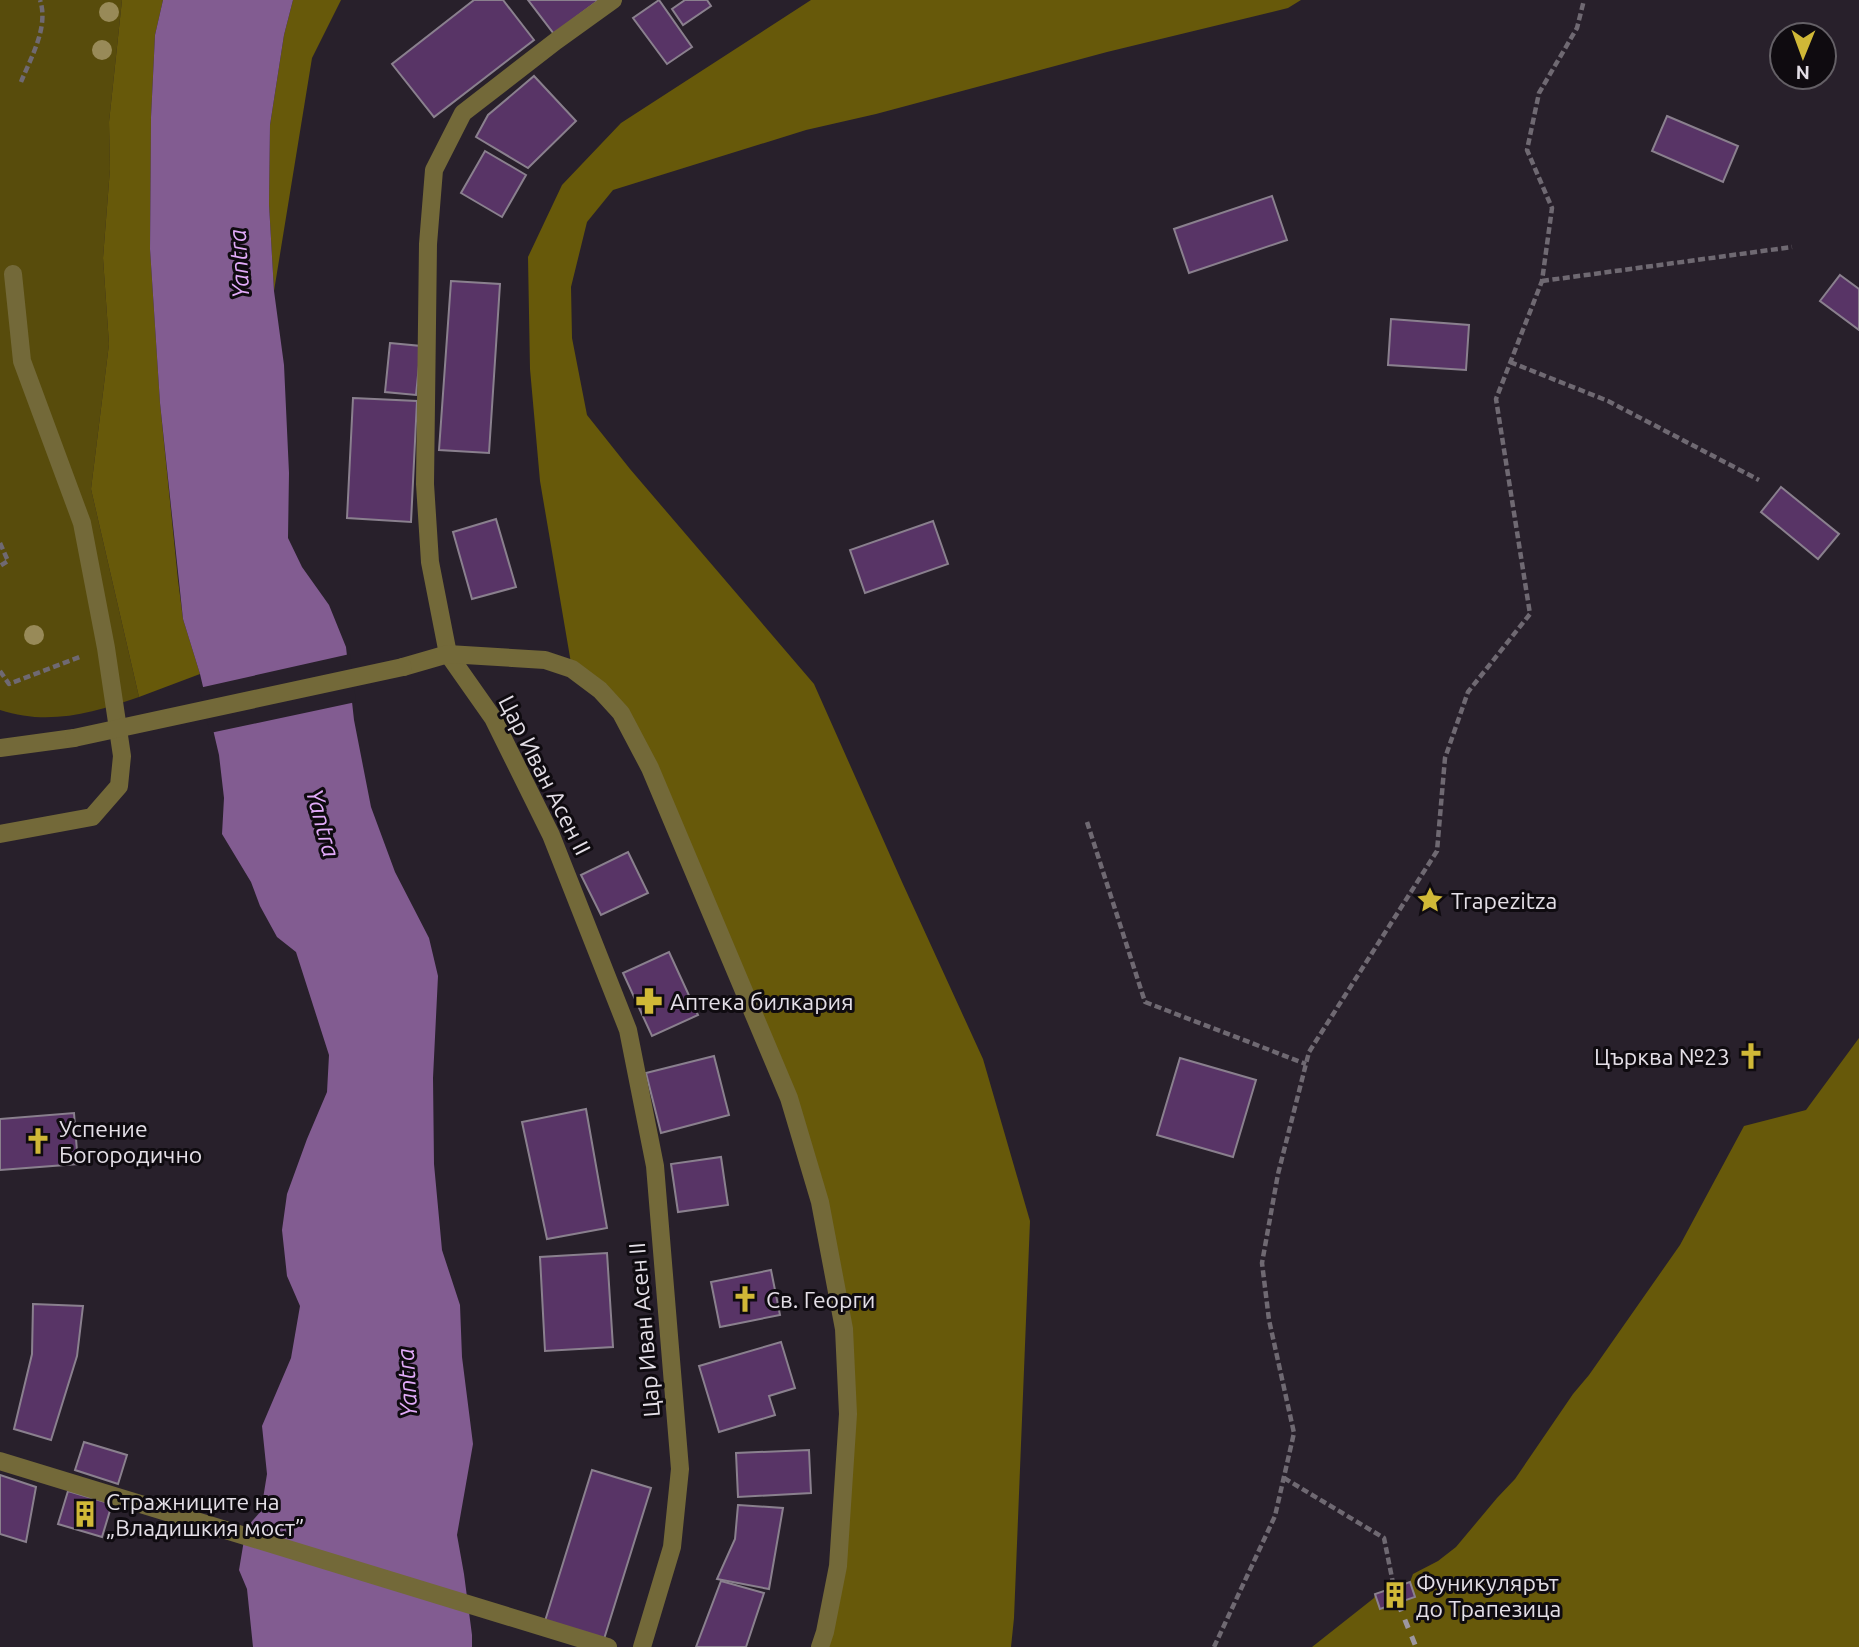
<svg xmlns="http://www.w3.org/2000/svg" width="1859" height="1647" viewBox="0 0 1859 1647" font-family="Ubuntu,sans-serif">
<rect width="100%" height="100%" fill="#28202b"/>
<!-- green -->
<path fill="#584c0c" d="M0,0H122L109,122L110,169L103,258L109,344L91,489L139,697C92,713 49,726 0,710Z"/>
<!-- forest -->
<g fill="#67590a">
<path d="M122,0H163L155,35L151,117L150,249L160,403L178,580L183,619L200,674L139,697L91,489L109,344L103,258L110,169L109,122Z"/>
<path d="M293,0H341L312,58L274,291L269,204L270,125L284,35Z"/>
<path d="M811,0H1301L1288,8L1107,52L876,114L806,130L613,190L587,222L571,287L572,338L587,415L630,469L814,684L902,882L983,1059L1030,1221L1014,1618L1011,1647H820L838,1566L844,1329L789,1098L621,713L572,669L540,481L530,369L528,257L562,185L621,123Z"/>
<path d="M1859,1038V1647H1312L1374,1598L1375,1594L1410,1582L1413,1574L1438,1561L1456,1547L1497,1498L1515,1479L1573,1394L1589,1375L1680,1245L1744,1126L1806,1110Z"/>
</g>
<!-- water -->
<path fill="#825c91" d="M163,0H293L284,35L270,125L269,204L274,291L284,365L289,473L288,538L302,567L329,605L346,647L354,720L371,807L395,872L429,938L438,976L433,1078L434,1164L442,1250L460,1305L462,1357L473,1444L457,1535L464,1574L472,1635V1647H253L247,1589L239,1570L246,1528L261,1511L267,1474L262,1426L291,1358L300,1306L287,1276L282,1230L287,1194L307,1139L327,1092L329,1055L296,952L277,937L260,906L251,882L222,834L224,798L219,755L200,674L183,619L160,403L150,249L151,117L155,35Z"/>
<!-- pier -->
<path fill="#28202b" d="M350,654L356,702L210,733L199,688Z"/>
<!-- building -->
<g fill="#583466" stroke="#8a808e" stroke-width="2">
<path d="M474,0H503L534,40L434,117L392,64Z"/>
<path d="M528,0H599L554,34Z"/>
<path d="M659,0L692,47L667,64L633,18Z"/>
<path d="M685,0H707L711,6L683,25L672,9Z"/>
<path d="M534,76L576,121L528,168L476,137L488,115Z"/>
<path d="M1667,116L1738,146L1723,182L1652,151Z"/>
<path d="M485,151L526,175L502,217L461,193Z"/>
<path d="M1272,196L1287,240L1189,273L1174,229Z"/>
<path d="M1840,275L1859,289V330L1820,301Z"/>
<path d="M451,281L500,284L489,453L439,450Z"/>
<path d="M1391,319L1469,325L1466,370L1388,365Z"/>
<path d="M390,343L421,346L416,395L385,392Z"/>
<path d="M353,398L417,401L411,522L347,518Z"/>
<path d="M1781,487L1839,534L1818,559L1761,512Z"/>
<path d="M496,519L516,587L472,599L453,532Z"/>
<path d="M933,521L948,564L865,593L850,550Z"/>
<path d="M628,852L648,893L601,915L581,875Z"/>
<path d="M669,952L698,1015L652,1036L623,973Z"/>
<path d="M714,1056L729,1115L661,1133L646,1073Z"/>
<path d="M1180,1058L1256,1080L1233,1157L1157,1135Z"/>
<path d="M586,1109L607,1228L547,1239L522,1122Z"/>
<path d="M74,1113L78,1164L0,1170V1119Z"/>
<path d="M721,1157L728,1205L678,1212L671,1164Z"/>
<path d="M607,1253L613,1347L545,1351L540,1257Z"/>
<path d="M771,1270L780,1315L720,1327L711,1282Z"/>
<path d="M33,1304L83,1306L77,1356L51,1440L14,1429L32,1354Z"/>
<path d="M781,1342L795,1388L769,1396L775,1415L719,1432L699,1366Z"/>
<path d="M84,1442L127,1455L118,1484L75,1470Z"/>
<path d="M809,1450L811,1493L738,1497L736,1453Z"/>
<path d="M592,1470L651,1488L604,1639L545,1621Z"/>
<path d="M0,1475L36,1487L26,1542L0,1534Z"/>
<path d="M68,1491L112,1504L102,1537L58,1524Z"/>
<path d="M738,1505L783,1508L769,1589L717,1579L735,1539Z"/>
<path d="M721,1581L764,1593L746,1647H696Z"/>
<path d="M1410,1582L1415,1597L1380,1609L1375,1594Z"/>
</g>
<g fill="none" stroke-linecap="round" stroke-linejoin="round">
<!-- path -->
<g stroke="#6f6972" stroke-width="4.5" stroke-dasharray="7 3.5" stroke-linecap="butt">
<path d="M21,82C31,57 49,27 40,0"/>
<path d="M1542,281L1792,247"/>
<path d="M1510,362L1608,401L1759,480"/>
<path d="M0,543L8,561L0,566"/>
<path d="M0,671L9,684L82,656"/>
<path d="M1087,822L1145,1002L1306,1064"/>
<path d="M1284,1478L1384,1538L1394,1588"/>
<path d="M1214,1647L1275,1516L1294,1433L1269,1320L1262,1263L1278,1174L1309,1052L1437,851L1445,758L1468,692L1530,614L1496,399L1542,281L1552,208L1527,150L1539,93L1577,28L1584,0"/>
</g>
<!-- minor -->
<g stroke="#736939" stroke-width="18">
<path d="M613,0L556,41L463,113L434,170L428,244L425,484L430,562L448,654L493,718L551,835L628,1030L655,1166L680,1469L672,1547L642,1647"/>
<path d="M403,667L448,654L545,660L572,669L600,690L621,713L650,768L789,1098L820,1202L844,1329L848,1414L838,1566L825,1632L820,1647"/>
<path d="M0,748L74,738"/>
<path d="M0,834L92,817L119,786L122,756L106,648L82,523L22,361L13,274"/>
<path d="M0,1461L608,1647"/>
</g>
<!-- rail -->
<path stroke="#9d97a0" stroke-width="5" stroke-dasharray="9 9" stroke-linecap="butt" d="M1398,1603L1416,1647"/>
<!-- minor-bridge -->
<path stroke="#736939" stroke-width="18" d="M74,738L403,667"/>
</g>
<!-- trees -->
<g fill="#988a58">
<circle cx="109" cy="12" r="10"/>
<circle cx="102" cy="50" r="10"/>
<circle cx="34" cy="635" r="10"/>
</g>
<!-- icons -->
<defs>
<symbol id="sight-bare" viewBox="-9 -9 18 18"><path d="M0-6L1.8-2.2L6-1.7L2.9 1.2L3.7 5.4L0 3.3L-3.7 5.4L-2.9 1.2L-6-1.7L-1.8-2.2Z" fill="#d0b837" stroke="#0f0b10" stroke-width="2.5" paint-order="stroke"/></symbol>
<symbol id="pharmacy-bare" viewBox="-9 -9 18 18"><path d="M-2-6h4v4h4v4h-4v4h-4v-4h-4v-4h4Z" fill="#d0b837" stroke="#0f0b10" stroke-width="2.5" paint-order="stroke"/></symbol>
<symbol id="church-bare" viewBox="-9 -9 18 18"><path d="M-1.2-6h2.4v3.5h3.3v2.4h-3.3V6h-2.4V-.1h-3.3v-2.4h3.3Z" fill="#d0b837" stroke="#0f0b10" stroke-width="2.5" paint-order="stroke"/></symbol>
<symbol id="building-bare" viewBox="-9 -9 18 18"><path d="M-4-6H4V6H1V3H-1V6H-4ZM-2.5-4.3h1.7v1.8h-1.7ZM.8-4.3h1.7v1.8H.8ZM-2.5-1h1.7V.8h-1.7ZM.8-1h1.7V.8H.8Z" fill="#d0b837" stroke="#0f0b10" stroke-width="2.5" paint-order="stroke"/></symbol>
</defs>
<g fill-rule="evenodd">
<use href="#sight-bare" x="1411" y="881" width="38" height="38"/>
<use href="#pharmacy-bare" x="630" y="982" width="38" height="38"/>
<use href="#church-bare" x="1732" y="1037" width="38" height="38"/>
<use href="#church-bare" x="19" y="1122" width="38" height="38"/>
<use href="#church-bare" x="726" y="1280" width="38" height="38"/>
<use href="#building-bare" x="66" y="1495" width="38" height="38"/>
<use href="#building-bare" x="1376" y="1576" width="38" height="38"/>
</g>
<g text-anchor="middle" dominant-baseline="central" stroke-width="6" stroke-linejoin="round" paint-order="stroke">
<!-- street labels -->
<g font-size="23" fill="#e4dfe7" stroke="#0f0b10">
<text transform="translate(545 775) rotate(63)">Цар Иван Асен II</text>
<text transform="translate(644 1330) rotate(-95)">Цар Иван Асен II</text>
</g>
<!-- poi labels -->
<g font-size="23" fill="#e4dfe7" stroke="#0f0b10" text-anchor="start">
<text x="1451" y="900">Trapezitza</text>
<text x="670" y="1001">Аптека билкария</text>
<text x="1730" y="1056" text-anchor="end">Църква №23</text>
<text x="59" y="1128">Успение<tspan x="59" dy="26">Богородично</tspan></text>
<text x="766" y="1299">Св. Георги</text>
<text x="106" y="1501">Стражниците на<tspan x="106" dy="26">„Владишкия мост”</tspan></text>
<text x="1416" y="1582">Фуникулярът<tspan x="1416" dy="26">до Трапезица</tspan></text>
</g>
<!-- water labels -->
<g font-size="24" font-style="italic" fill="#e2abf9" stroke="#0f0b10">
<text transform="translate(239 264) rotate(-93)">Yantra</text>
<text transform="translate(323 823) rotate(75)">Yantra</text>
<text transform="translate(407 1383) rotate(-93)">Yantra</text>
</g>
</g>
<!-- north arrow -->
<g transform="translate(1803 56) rotate(181)"><circle r="33" fill="#0f0b10" stroke="#646066" stroke-width="2"/>
<path d="M0-5L12 26L0 18L-12 26Z" fill="#d0b837"/>
<text y="-10" font-size="19" font-weight="bold" text-anchor="middle" fill="#e4dfe7">N</text>
</g>
</svg>
